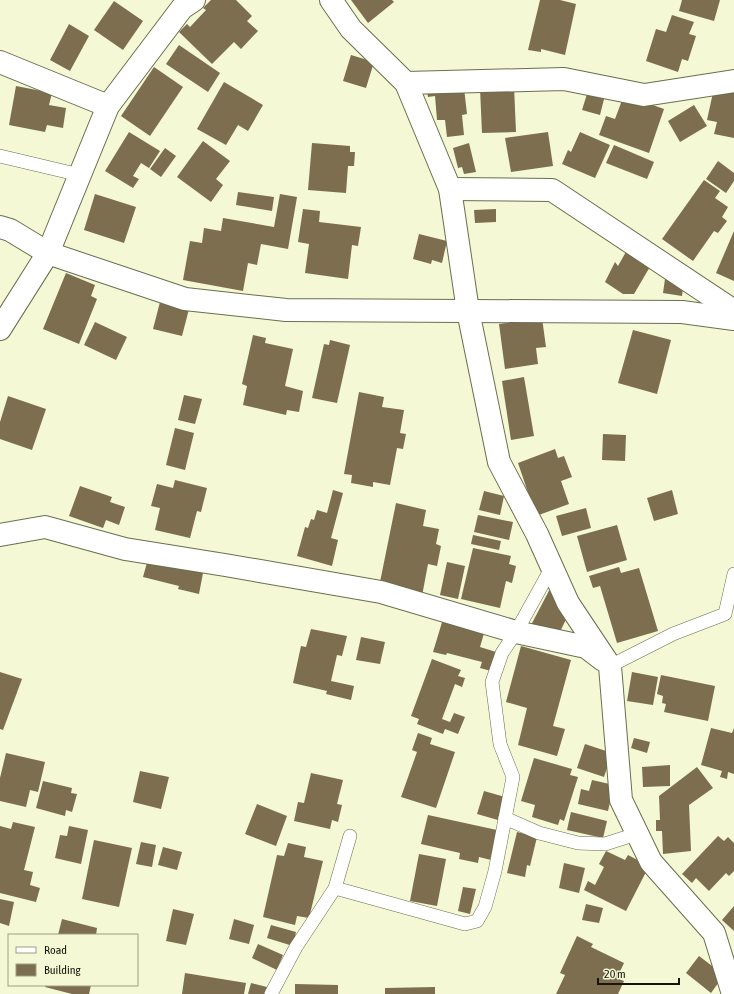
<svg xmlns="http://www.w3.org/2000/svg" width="734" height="994" viewBox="0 0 734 994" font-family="'Asap Condensed',sans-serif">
<rect width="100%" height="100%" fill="#f4f8d4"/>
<!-- building -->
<g fill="#7c6e4f">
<path d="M211,0H236L252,16L247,21L258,31L241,49L234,42L212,64L179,32L187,24L190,27L206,10L203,8Z"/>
<path d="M351,0H392L394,2L368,23Z"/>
<path d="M540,0H560L576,4L565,55L541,49V52L528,50Z"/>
<path d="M682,0H720L714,21L679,11Z"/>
<path d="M114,1L143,21L123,50L94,30Z"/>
<path d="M672,15L694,22L689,34L696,36L688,61L682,59L678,72L646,61L656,29L666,32Z"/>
<path d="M69,24L89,36L70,71L50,60Z"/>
<path d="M179,45L220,73L208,92L166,64Z"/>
<path d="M351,55L374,62L366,88L343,81Z"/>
<path d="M154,67L183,87L150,136L121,116Z"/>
<path d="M224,82L263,105L248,131L238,125L226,145L197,129Z"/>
<path d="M16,86L52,93L49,105L66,108L63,128L47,125L45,132L9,125Z"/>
<path d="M514,86L516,132L482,133L480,88Z"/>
<path d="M464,88L467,114L462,115L464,135L447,137L445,120H437L435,96L428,97L427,91Z"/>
<path d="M714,88H734V138L714,134L717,122L707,120Z"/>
<path d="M587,94L604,99L600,115L582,110Z"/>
<path d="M624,95L664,109L649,153L599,135L606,116L615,119Z"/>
<path d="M694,105L707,126L680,142L668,121Z"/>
<path d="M129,132L160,151L149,168L141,163L133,176L139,179L133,188L105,171Z"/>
<path d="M548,132L553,166L511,172L505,138Z"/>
<path d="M580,132L610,145L595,178L562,164L568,150L571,152Z"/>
<path d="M203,141L230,161L216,179L223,185L211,202L177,177Z"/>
<path d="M312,143L350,146V152H355L354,166H348L346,193L308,190Z"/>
<path d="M469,143L476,172L464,174L462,167L458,168L453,148Z"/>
<path d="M614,145L654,162L647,179L606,163Z"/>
<path d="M165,148L176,156L161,177L150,169Z"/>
<path d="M718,161L734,173V181L726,193L706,179Z"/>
<path d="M704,180L720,191L715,198L728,207L722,217L727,221L718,233L714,231L693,261L662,239Z"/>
<path d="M238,192L274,197L272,211L236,205Z"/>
<path d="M95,194L136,207L124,243L84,230Z"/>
<path d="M280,194L297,197L288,249L261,244L257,265L248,263L243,291L183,280L190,241L202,243L204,228L221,231L223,218L274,227Z"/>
<path d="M303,209L320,211L319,222L361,227L358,246L352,245L348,279L305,273L309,244L298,242Z"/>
<path d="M496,209V222L475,223L474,210Z"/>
<path d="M734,231V281L716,273Z"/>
<path d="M419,234L447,241L442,263L432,260L431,264L413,259Z"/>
<path d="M627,250L651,265L634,294H623L605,282L615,262L618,266Z"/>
<path d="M66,273L95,285L91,296L97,299L79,344L43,329Z"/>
<path d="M665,279L684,282L682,296L663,293Z"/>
<path d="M160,302L189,309L182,336L153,329Z"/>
<path d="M542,318L546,347L536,348L538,364L505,369L499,324Z"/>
<path d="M95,322L127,337L116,360L84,345Z"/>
<path d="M633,330L671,340L657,394L618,383Z"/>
<path d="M253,335L266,338L265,343L293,349L285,386L303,391L299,412L287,410L286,415L243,405L247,386L242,384Z"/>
<path d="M330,340L350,345L337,403L312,398L324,344L329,345Z"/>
<path d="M524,377L534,436L511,440L502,381Z"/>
<path d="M359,392L384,397L382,407L404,410L400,433L406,434L403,449L397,448L390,485L373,482V487L351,483L352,475L344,474Z"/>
<path d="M184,395L202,399L195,424L178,420Z"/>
<path d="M8,396L46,409L32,450L0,439V422Z"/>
<path d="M175,428L194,433L185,470L166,465Z"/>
<path d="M603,434L626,435L625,461L602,460Z"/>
<path d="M555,449L558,458L564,456L572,477L561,481L569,504L536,516L518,463Z"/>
<path d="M175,480L207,488L201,512L197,511L190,538L155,530L160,508L151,506L157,484L173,488Z"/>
<path d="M80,486L112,497L110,502L125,507L119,525L106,520L103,528L69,516Z"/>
<path d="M333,490L343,493L331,538L338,540L332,566L297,556L305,527L308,528L311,519L314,520L317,510L327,513Z"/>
<path d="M672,490L678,514L654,521L647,498Z"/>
<path d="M484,491L504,496L500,515L479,510Z"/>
<path d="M396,503L426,510L423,526L439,529L436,544L441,546L437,566L428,564L422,596L379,587Z"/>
<path d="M586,508L591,528L562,536L556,516Z"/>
<path d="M478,515L513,522L509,540L474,532Z"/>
<path d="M617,525L627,560L587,572L577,536Z"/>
<path d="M473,535L501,541L499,550L471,544Z"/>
<path d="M473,548L511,556L509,564L516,566L512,583L506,581L500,608L461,599Z"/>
<path d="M148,559L203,573L199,594L178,589L179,586L143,577Z"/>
<path d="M447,562L465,566L458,599L440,595Z"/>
<path d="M619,567L621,573L639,568L658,631L617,643L600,586L593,588L589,576Z"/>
<path d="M552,585L570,611L559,634L530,627Z"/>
<path d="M443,619L485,630L480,647L496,652L491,671L480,668L482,662L447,653L446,655L433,652Z"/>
<path d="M311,629L347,636L342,656L337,655L331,681L354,686L351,700L326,694L327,691L293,683L301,646L306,647Z"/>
<path d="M361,637L385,642L380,664L356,660Z"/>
<path d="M521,646L571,660L553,726L565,729L557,756L518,745L527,708L506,702Z"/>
<path d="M432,659L461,670L458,676L465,678L462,687L455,684L442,719L450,722L454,713L465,717L458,734L445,729L443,734L417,724L419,719L411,716Z"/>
<path d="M0,672L22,679L3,730L0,729Z"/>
<path d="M632,672L658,677L653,705L627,701Z"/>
<path d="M661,675L715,686L708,721L664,712L666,704L662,703L663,696L657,694Z"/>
<path d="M711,728L732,733L734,728V774L728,772L727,779L720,777L722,771L701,765Z"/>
<path d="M418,733L432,738L430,744L455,752L436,808L401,797L417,752L412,750Z"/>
<path d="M634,738L650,742L647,753L631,748Z"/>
<path d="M585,744L612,753L604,777L577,768Z"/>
<path d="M6,753L45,762L38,792L30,790L26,807L0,801V778Z"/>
<path d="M534,758L572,769L570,775L578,777L564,821L560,819L558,825L532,817L535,805L521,801Z"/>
<path d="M670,765V786L643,787L642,767Z"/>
<path d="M697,767L713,788L689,805L691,851L663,854L662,831H656V820H660L659,796Z"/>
<path d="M140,771L169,777L161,809L133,802Z"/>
<path d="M311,773L343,780L337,804L342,805L338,822L332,820L330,829L294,821L298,802L304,803Z"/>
<path d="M592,780L614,785L608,811L578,804L581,789L589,791Z"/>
<path d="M43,781L72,788L71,793L77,794L72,812L66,810L65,816L36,808Z"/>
<path d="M484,791L505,797L498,820L477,814Z"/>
<path d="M257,804L287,816L276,846L245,834Z"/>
<path d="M571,812L607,821L603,838L567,830Z"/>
<path d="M428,815L497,830L491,860L479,857L478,863L459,859L460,853L421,844Z"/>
<path d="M13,822L35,827L24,870L33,872L30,885L40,888L36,902L0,893V826L11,829Z"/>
<path d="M69,826L88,830L81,864L55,858L60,835L67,836Z"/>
<path d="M517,832L537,837L530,866L527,865L525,877L507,873Z"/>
<path d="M718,836L724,841L728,837L734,843V871L729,876L726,873L709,891L696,878L692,883L682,874Z"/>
<path d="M94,840L132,848L119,907L82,899Z"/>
<path d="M141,842L156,845L152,867L136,864Z"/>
<path d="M288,843L306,847L304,857L323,861L309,918L297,916L295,925L263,917L277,855L284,856Z"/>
<path d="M163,847L182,852L177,870L158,865Z"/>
<path d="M606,851L625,860L628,855L649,866L626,911L584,890L588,881L595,885L604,867L599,864Z"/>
<path d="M419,854L446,859L437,906L410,901Z"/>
<path d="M564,863L585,868L579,893L559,888Z"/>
<path d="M463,887L476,889L470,914L458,911Z"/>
<path d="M0,899L14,902L9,926L0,923Z"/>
<path d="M586,904L603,908L599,923L582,920Z"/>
<path d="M734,906V931L722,920Z"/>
<path d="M173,909L194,914L186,945L166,941Z"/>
<path d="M62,919L97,928L96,935H58Z"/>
<path d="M234,919L254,925L249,944L229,939Z"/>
<path d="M271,925L296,932L293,946L267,938Z"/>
<path d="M577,936L593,944L591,947L624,963L617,978L624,981L618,994H556L565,975L560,973Z"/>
<path d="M258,944L283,955L277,970L252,958Z"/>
<path d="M699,956L724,975L711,993L686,973Z"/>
<path d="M185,973L246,983L244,994H182Z"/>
<path d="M251,983L267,987L265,994H248Z"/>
<path d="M295,984L338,985V994H295Z"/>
<path d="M46,985H91L89,994H72L45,987Z"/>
<path d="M435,987V994H385V988Z"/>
</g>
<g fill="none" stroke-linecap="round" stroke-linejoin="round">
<defs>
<g id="lane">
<path d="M0,156L80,175"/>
<path d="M610,666L673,634L725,614L734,574"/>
<path d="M505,818L539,833L578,843L605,844L627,837L636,831"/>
<path d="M335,888L465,924L477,921L485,907L495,871L513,777L500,744L492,682L502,653L516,632L552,567"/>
<path d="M271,994L296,947L335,888L350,836"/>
</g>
<g id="street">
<path d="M331,0L351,29L406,83L450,189L468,311L499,462L537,534L568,603L610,666L621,800L651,862L714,933L733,994"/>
<path d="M0,62L108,106"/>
<path d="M406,83L564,79L644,95L734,81"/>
<path d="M450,189L552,190L734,311"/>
<path d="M48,253L185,299L286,310L682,312L734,319"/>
<path d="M0,329L48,253L108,106L182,8L194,0"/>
<path d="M0,535L45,527L125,549L225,565L381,592L516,632L586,647L603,660"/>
</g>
<path id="secondary" d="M0,227L10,230L48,253"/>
</defs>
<!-- lane casing -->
<use href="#lane" stroke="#6b6e4e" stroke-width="14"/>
<!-- street casing -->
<use href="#street" stroke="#6b6e4e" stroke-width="24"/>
<!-- secondary casing -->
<use href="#secondary" stroke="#6b6e4e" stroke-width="24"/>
<!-- lane -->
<use href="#lane" stroke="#fff" stroke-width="13"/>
<!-- street -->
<use href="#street" stroke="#fff" stroke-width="22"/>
<!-- secondary -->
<use href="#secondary" stroke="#fff" stroke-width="22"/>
</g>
<!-- legend -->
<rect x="8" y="934" width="130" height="52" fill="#f4f8d4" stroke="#9b9e83"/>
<rect x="16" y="947" width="20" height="6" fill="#ffffff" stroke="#9b9e83"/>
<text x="44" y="954" font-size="12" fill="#16170a">Road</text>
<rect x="16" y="964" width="20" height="12" fill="#7c6e4f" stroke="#9b9e83"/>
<text x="44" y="974" font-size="12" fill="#16170a">Building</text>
<!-- scale -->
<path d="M598 978v6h81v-6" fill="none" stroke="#16170a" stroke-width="2"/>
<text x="604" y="978" font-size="12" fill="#16170a" stroke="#f4f8d4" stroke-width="3" paint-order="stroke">20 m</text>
</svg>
